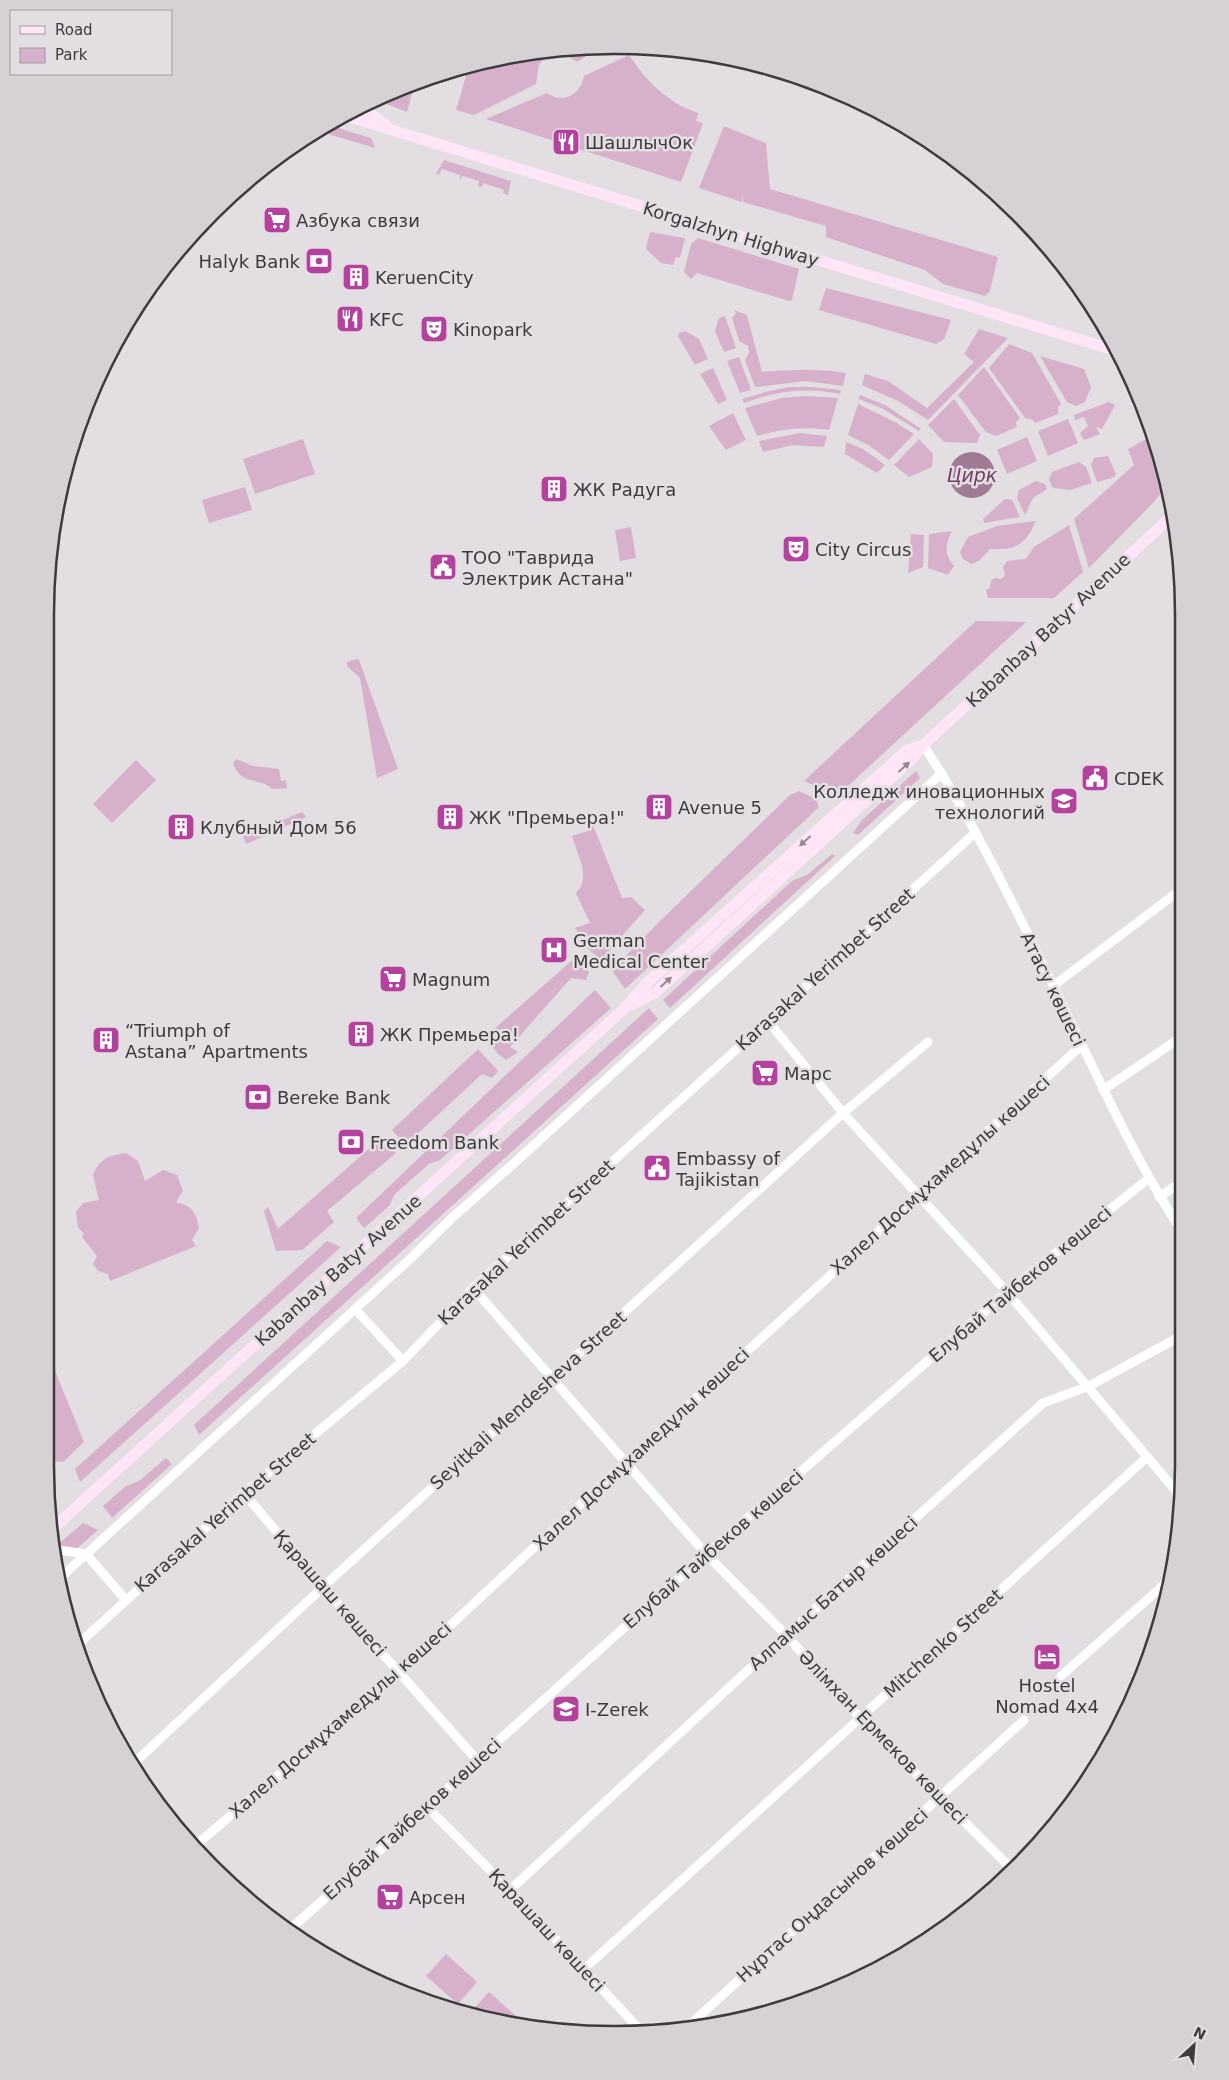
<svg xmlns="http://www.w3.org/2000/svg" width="1229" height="2080" viewBox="0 0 1229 2080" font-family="'DejaVu Sans',sans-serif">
<rect width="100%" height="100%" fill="#e3dee1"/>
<!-- green -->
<g fill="#d7b0cc">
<path d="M602,46L577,62L568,56V50Z"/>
<path d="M544,52L546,58L539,64L536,84L474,115L456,110L469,66L504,56Z"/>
<path d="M629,55C646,81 668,103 698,113L696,121L703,123L681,182L486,119L547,93C563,104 581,95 584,76Z"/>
<path d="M402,87L413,90L407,112L376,100Z"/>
<path d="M328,125L371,138L375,148L318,131Z"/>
<path d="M724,126L766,143L770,189L998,257L990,291L985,296L943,284L925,270L826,237V226L743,202V191L742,202L699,188Z"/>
<path d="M444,160L511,181L508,195L503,193L504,190L483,183L482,187L478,186L479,181L463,176L459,180L460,175L442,169L439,175L436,174Z"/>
<path d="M650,232L685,238L680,258L676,257L673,265L661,263L646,249Z"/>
<path d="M698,238L799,269L792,300L789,301L697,273L691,279L684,272L691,244Z"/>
<path d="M826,288L951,320L944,339L936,344L819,310Z"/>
<path d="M734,310L747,315L762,372C790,370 817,368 846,373L843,386L806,381L755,387L745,360L749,353L748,346L739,341L732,318L736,313Z"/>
<path d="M725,316L736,348L724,352L715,331L719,318Z"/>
<path d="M979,329L1008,338L928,420L898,401L862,385L865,374L888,381L927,408L974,362L964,354Z"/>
<path d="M685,331L699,339L708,359L695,365L678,336L679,333Z"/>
<path d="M1009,344L1032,353L1061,404L1058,407V414L1035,423L1033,420L1025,418L989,368Z"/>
<path d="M1040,356L1084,369L1091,387L1085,402L1076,406L1067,402Z"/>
<path d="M739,357L751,390L740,393L727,361Z"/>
<path d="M984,367L1020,418L1016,422L1017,427L996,436L986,432L958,395Z"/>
<path d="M713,368L727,400L718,404L700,374Z"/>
<path d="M790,387H811L841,390L840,394C806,387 775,391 744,403L742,399L765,392Z"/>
<path d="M860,395L885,405L921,429L919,431L883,409L859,399Z"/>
<path d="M806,396L838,398L829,430C803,426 782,429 757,436L745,408L782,398Z"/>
<path d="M954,399L980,435L977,443L944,442L928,425Z"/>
<path d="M1109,402L1115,405L1102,429L1096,427L1100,434L1084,440L1080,433L1088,426L1084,417L1075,420L1074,415Z"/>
<path d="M858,404L895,422L914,434L889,460L868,445L848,435Z"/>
<path d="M733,413L746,440L726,450L709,426Z"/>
<path d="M1068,419L1078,443L1048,456L1038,431Z"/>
<path d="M800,433L827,436L824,447L793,445L763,452L759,441Z"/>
<path d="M1152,436L1165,467L1167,485L1153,503L1089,568L1074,519L1134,465L1128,449Z"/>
<path d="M1027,437L1037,461L1007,474L997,450Z"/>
<path d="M303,439L315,474L255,494L243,459Z"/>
<path d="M919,439L933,454L932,467L909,477L894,465Z"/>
<path d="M846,442L863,449L885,465L877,473L845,454Z"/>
<path d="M1108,456L1116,474L1115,477L1097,482L1091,465L1094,458Z"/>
<path d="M1079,462L1086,467L1092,483L1070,490L1053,488L1049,480L1052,472Z"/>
<path d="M1036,481L1045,484L1047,489L1033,498L1025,515L1017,498L1019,490Z"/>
<path d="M245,487L252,510L209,523L202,500Z"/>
<path d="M1005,499L1012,500L1020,517L984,523L983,519Z"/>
<path d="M1036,521C1025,545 1017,550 990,549L979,561L971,564L963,559L960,552L968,537L997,526Z"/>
<path d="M1069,525L1083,572L1054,598H988L986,590L990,588L991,581L995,578L1001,579L1005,575L1003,567L1007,561L1026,559L1034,547Z"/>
<path d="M631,527L636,558L620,561L615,530Z"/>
<path d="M952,531C945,545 944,554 954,566L948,575L928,568L929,534Z"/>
<path d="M911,534L924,535L923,567L908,573Z"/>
<path d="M976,621L1026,622L837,796L804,781Z"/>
<path d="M357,659L359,660L398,769L377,778L360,678L347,666V662Z"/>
<path d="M236,759L253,766L279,769L281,781L286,780L287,788L272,789C259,776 241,787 233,763Z"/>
<path d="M136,760L156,780L112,823L93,804Z"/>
<path d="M916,771L920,778L858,835L853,833L862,820Z"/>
<path d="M799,791L816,799L819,807L625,989L612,970L658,923L790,795Z"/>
<path d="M302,812L306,817L246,844L243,836Z"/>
<path d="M589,815L622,898L631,897L645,910L601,960L586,947L575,928L590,923L576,893C592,878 577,854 572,836L588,831L583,816Z"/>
<path d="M832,854L835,856L670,1008L663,1000L792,881L807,875Z"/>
<path d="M577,956L589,972L586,980L571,978L510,1047L518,1052L506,1060L498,1054L485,1037Z"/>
<path d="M595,990L611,1008L440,1160L429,1164L395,1194L389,1206L364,1228L356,1218Z"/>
<path d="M649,1008L658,1019L199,1435L194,1425Z"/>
<path d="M478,1049L498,1071L492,1078L482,1074L415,1136L421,1140L409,1149L392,1130Z"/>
<path d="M380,1139L396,1153L327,1211L334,1222L302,1250L276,1251L264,1211L268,1207L278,1229Z"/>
<path d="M126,1153L138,1161L145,1181L163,1170L177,1175L183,1191L177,1200V1203C192,1205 197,1214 199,1228L192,1240L196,1246L110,1281L108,1274L98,1271L93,1264L97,1256L82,1237L84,1234L78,1227L76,1212L83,1203L99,1200L93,1175C99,1159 110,1155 126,1153Z"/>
<path d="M327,1241L341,1247L80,1482L75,1469Z"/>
<path d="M49,1356L84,1442L63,1462L54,1461L50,1455Z"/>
<path d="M166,1458L172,1464L112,1518L103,1506L126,1486L139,1481Z"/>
<path d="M83,1523L98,1530L76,1549L56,1546Z"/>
<path d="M446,1954L477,1982L458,2004L426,1976Z"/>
<path d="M489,1992L517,2017L511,2023L469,2014Z"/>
</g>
<!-- water -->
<circle fill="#a07a95" cx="972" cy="475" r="23"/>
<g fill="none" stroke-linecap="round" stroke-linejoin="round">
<!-- street -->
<g stroke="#fff" stroke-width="9">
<path d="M923,745C973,820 1013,904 1053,985C1095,1070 1131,1154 1183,1233"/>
<path d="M1053,986L1183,888"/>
<path d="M768,1021L843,1113L1007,1292L1183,1499"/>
<path d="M1103,1090L1183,1036"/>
<path d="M1159,1197L1183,1181"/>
<path d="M473,1288L706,1554L786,1635L860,1718L1014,1871"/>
<path d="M355,1309L403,1361"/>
<path d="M244,1493L323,1587L477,1760"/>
<path d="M52,1549L86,1554L125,1599"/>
<path d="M59,1579L409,1260L453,1217L511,1166L942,773"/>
<path d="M75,1647L244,1493L403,1361L473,1288L975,833"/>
<path d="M1061,1676L1167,1582"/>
<path d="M133,1764L323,1587L843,1113L928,1042"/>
<path d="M428,1808L510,1890L643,2033"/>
<path d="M196,1845L399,1673L625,1463L1081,1046"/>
<path d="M510,1890L786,1635L1043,1403L1089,1386L1183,1335"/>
<path d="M289,1930L428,1808L477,1760L706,1554L1007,1292L1148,1179"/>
<path d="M584,1969L1146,1458"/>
<path d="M684,2030L1024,1720"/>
</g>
<!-- secondary -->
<g stroke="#ffe5f8" stroke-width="11">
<path d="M362,107L387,126"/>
<path d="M346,116L1117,351"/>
<path d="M631,1005L656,992L912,759L923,745L1173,515"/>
<path d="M50,1531L625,1008L648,982L907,750L923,745"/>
</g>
</g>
<!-- one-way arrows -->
<defs><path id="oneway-solid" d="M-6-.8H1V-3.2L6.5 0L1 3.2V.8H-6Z" transform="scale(1.25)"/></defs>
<g fill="#948891">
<use href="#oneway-solid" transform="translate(904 767) rotate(-42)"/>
<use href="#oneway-solid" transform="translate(805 841) rotate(138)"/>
<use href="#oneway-solid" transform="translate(666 982) rotate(-42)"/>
</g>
<!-- icons -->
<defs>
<symbol id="restaurant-square" viewBox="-11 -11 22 22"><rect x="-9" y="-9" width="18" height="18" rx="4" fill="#b3419d" stroke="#e3dee1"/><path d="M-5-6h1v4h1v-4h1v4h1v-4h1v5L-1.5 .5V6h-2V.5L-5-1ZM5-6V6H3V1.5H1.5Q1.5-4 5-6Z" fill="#fff"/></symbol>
<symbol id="supermarket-square" viewBox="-11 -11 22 22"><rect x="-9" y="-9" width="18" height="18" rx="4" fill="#b3419d" stroke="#e3dee1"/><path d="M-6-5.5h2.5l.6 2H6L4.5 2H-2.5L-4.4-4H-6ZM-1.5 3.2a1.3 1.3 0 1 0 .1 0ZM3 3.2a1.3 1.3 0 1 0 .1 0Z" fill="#fff"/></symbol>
<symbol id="bank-square" viewBox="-11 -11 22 22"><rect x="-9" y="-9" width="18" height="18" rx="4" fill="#b3419d" stroke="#e3dee1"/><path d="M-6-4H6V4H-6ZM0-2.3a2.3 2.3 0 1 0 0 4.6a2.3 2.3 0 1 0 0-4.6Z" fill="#fff"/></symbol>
<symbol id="building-square" viewBox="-11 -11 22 22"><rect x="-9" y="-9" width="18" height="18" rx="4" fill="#b3419d" stroke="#e3dee1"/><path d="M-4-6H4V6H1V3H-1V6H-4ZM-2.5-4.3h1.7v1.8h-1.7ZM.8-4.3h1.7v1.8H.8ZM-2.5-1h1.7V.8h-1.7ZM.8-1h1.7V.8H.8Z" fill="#fff"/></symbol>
<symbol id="theatre-square" viewBox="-11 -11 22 22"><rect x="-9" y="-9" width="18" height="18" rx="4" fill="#b3419d" stroke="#e3dee1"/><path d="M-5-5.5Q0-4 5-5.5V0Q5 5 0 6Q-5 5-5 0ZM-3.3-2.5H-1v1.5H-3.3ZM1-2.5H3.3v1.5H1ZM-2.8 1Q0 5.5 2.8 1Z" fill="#fff"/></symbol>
<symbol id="civic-square" viewBox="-11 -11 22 22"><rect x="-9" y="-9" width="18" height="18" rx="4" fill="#b3419d" stroke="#e3dee1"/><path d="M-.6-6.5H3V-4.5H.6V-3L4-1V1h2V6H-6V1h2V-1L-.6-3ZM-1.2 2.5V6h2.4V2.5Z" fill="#fff"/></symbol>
<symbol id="university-square" viewBox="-11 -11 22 22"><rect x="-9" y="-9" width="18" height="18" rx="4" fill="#b3419d" stroke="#e3dee1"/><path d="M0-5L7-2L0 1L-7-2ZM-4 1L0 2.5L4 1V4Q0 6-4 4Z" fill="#fff"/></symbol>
<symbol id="hospital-square" viewBox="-11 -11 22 22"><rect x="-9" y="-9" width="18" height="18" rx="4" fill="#b3419d" stroke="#e3dee1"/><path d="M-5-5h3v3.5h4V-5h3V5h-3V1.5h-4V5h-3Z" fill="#fff"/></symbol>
<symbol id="hotel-square" viewBox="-11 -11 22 22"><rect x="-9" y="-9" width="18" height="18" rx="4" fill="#b3419d" stroke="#e3dee1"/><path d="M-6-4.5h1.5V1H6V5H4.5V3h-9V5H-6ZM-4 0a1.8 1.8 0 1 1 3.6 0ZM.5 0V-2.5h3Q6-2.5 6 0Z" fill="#fff"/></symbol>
<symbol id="school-square" viewBox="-11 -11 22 22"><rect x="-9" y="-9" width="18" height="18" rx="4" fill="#b3419d" stroke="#e3dee1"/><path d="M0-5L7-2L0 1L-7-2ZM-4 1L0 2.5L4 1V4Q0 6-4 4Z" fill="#fff"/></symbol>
</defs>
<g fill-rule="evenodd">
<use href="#restaurant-square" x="550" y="126" width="32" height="32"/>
<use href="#supermarket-square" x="261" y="204" width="32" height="32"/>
<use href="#bank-square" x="303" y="245" width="32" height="32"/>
<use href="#building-square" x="340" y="261" width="32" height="32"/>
<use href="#restaurant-square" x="334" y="303" width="32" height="32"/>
<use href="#theatre-square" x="418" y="313" width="32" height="32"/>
<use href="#building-square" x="538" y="473" width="32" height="32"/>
<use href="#theatre-square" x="780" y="533" width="32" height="32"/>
<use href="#civic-square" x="427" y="551" width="32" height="32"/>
<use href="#civic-square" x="1079" y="762" width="32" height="32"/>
<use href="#university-square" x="1048" y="785" width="32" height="32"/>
<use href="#building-square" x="643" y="791" width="32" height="32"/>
<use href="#building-square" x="434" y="801" width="32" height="32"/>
<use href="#building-square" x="165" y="811" width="32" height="32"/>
<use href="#hospital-square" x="538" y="934" width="32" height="32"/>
<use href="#supermarket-square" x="377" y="963" width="32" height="32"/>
<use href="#building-square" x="345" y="1018" width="32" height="32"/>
<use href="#building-square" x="90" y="1024" width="32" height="32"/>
<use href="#supermarket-square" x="749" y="1057" width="32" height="32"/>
<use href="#bank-square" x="242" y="1081" width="32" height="32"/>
<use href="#bank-square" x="335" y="1126" width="32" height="32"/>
<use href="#civic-square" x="641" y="1152" width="32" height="32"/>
<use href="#hotel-square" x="1031" y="1641" width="32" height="32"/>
<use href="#school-square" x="550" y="1693" width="32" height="32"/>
<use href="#supermarket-square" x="374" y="1881" width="32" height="32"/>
</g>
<g text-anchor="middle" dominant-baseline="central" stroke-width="5" stroke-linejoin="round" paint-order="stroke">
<!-- poi labels -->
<g font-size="18" fill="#3d3b3c" stroke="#e3dee1" text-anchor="start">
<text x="585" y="142">ШашлычОк</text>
<text x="296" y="220">Азбука связи</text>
<text x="300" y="261" text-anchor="end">Halyk Bank</text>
<text x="375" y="277">KeruenCity</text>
<text x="369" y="319">KFC</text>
<text x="453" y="329">Kinopark</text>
<text x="573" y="489">ЖК Радуга</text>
<text x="815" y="549">City Circus</text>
<text x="462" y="557">ТОО "Таврида<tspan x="462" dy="21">Электрик Астана"</tspan></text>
<text x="1114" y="778">CDEK</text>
<text x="1045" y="791" text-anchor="end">Колледж иновационных<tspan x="1045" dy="21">технологий</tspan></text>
<text x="678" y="807">Avenue 5</text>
<text x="469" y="817">ЖК "Премьера!"</text>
<text x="200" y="827">Клубный Дом 56</text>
<text x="573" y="940">German<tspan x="573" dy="21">Medical Center</tspan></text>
<text x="412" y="979">Magnum</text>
<text x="125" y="1030">“Triumph of<tspan x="125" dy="21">Astana” Apartments</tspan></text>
<text x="380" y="1034">ЖК Премьера!</text>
<text x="784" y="1073">Марс</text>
<text x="277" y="1097">Bereke Bank</text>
<text x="370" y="1142">Freedom Bank</text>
<text x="676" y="1158">Embassy of<tspan x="676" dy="21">Tajikistan</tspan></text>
<text x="1047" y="1685" text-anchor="middle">Hostel<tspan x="1047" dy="21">Nomad 4x4</tspan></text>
<text x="585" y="1709">I-Zerek</text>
<text x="409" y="1897">Арсен</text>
</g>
<!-- street labels -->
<g font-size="18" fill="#3d3b3c" stroke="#e3dee1">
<text transform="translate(731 234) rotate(17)">Korgalzhyn Highway</text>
<text transform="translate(1048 630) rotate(-43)">Kabanbay Batyr Avenue</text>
<text transform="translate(825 969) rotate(-42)">Karasakal Yerimbet Street</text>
<text transform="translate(1053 989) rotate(64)">Атасу көшесі</text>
<text transform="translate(940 1175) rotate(-42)">Халел Досмұхамедұлы көшесі</text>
<text transform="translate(526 1242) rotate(-43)">Karasakal Yerimbet Street</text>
<text transform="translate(338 1270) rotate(-42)">Kabanbay Batyr Avenue</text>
<text transform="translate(1020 1284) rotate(-40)">Елубай Тайбеков көшесі</text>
<text transform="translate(528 1400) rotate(-42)">Seyitkali Mendesheva Street</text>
<text transform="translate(641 1449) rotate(-43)">Халел Досмұхамедұлы көшесі</text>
<text transform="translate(225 1512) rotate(-41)">Karasakal Yerimbet Street</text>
<text transform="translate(713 1549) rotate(-41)">Елубай Тайбеков көшесі</text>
<text transform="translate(330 1593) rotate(49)">Қарашаш көшесі</text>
<text transform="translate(833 1593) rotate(-42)">Алпамыс Батыр көшесі</text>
<text transform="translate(943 1643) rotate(-42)">Mitchenko Street</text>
<text transform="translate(340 1720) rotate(-41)">Халел Досмұхамедұлы көшесі</text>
<text transform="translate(883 1737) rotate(46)">Әлімхан Ермеков көшесі</text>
<text transform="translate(412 1819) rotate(-42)">Елубай Тайбеков көшесі</text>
<text transform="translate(832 1895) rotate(-42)">Нұртас Оңдасынов көшесі</text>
<text transform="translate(547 1930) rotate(47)">Қарашаш көшесі</text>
</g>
<!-- water labels -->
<g font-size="19" font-style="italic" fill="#723e66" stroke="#e3dee1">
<text x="972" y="475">Цирк</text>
</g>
</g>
<!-- crop -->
<path d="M0 0H1229V2080H0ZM614 54H615A560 560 0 0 1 1175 614V1466A560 560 0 0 1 615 2026H614A560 560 0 0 1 54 1466V614A560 560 0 0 1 614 54Z" fill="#d6d1d4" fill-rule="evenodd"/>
<path fill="none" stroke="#3d3b3c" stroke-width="2.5" d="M614 54H615A560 560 0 0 1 1175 614V1466A560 560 0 0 1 615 2026H614A560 560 0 0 1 54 1466V614A560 560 0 0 1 614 54Z"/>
<!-- legend -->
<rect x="10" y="10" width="162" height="65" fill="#e3dee1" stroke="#a19d9f"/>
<rect x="20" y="26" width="25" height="8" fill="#ffe5f8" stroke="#a19d9f"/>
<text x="55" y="35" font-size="15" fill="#3d3b3c">Road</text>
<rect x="20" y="48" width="25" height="15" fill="#d7b0cc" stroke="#a19d9f"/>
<text x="55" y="60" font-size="15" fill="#3d3b3c">Park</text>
<!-- north arrow -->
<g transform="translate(1194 2045) rotate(26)" stroke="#e3dee1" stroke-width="4" paint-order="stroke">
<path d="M0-4L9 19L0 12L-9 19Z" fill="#3d3b3c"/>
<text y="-8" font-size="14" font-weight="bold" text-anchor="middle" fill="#3d3b3c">N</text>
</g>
</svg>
